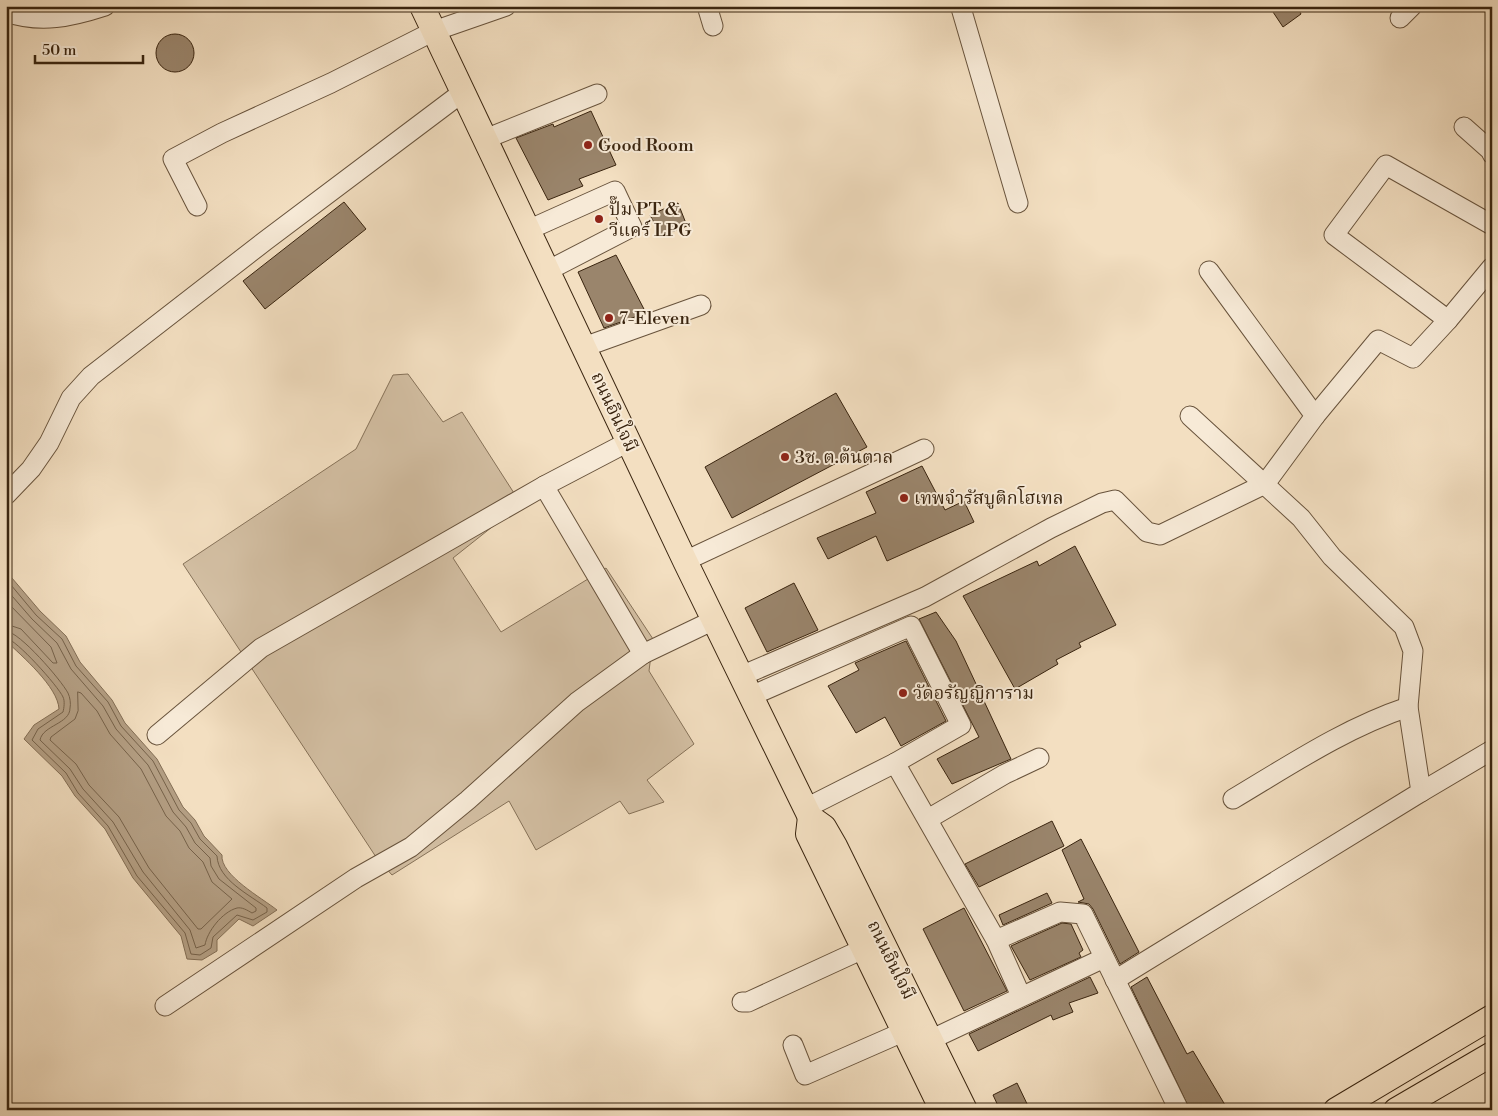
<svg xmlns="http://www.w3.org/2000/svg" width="1498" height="1116" viewBox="0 0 1498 1116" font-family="'Libre Bodoni','Noto Serif Thai',serif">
<rect width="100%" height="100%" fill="#f3dfc1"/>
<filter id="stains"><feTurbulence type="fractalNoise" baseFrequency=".004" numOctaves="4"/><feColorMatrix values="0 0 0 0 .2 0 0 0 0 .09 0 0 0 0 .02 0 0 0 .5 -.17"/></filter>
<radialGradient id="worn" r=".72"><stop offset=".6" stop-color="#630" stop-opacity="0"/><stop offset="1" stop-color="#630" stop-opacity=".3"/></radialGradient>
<!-- green -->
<path fill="#d3bfa3" stroke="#867259" d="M408,374L443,422L462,412L521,504L453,558L501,632L606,568L653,639L649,671L694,744L647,780L664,802L629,814L620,801L536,850L509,801L392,875L376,857L183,564L356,449L393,375Z"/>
<!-- water -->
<path fill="#b49f84" stroke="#836e55" d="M6,571L40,611L66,636L80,662L112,700L125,723L157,759L183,807L195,820L204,836L222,855C220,875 262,898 277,910L253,926L239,919L217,940V951L202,960L187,959L181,936L133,878L105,829L75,796L62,776L24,739L34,725L59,709C58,687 22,656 6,641Z"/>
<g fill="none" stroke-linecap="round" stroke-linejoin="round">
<!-- shore -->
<g stroke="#76624a" stroke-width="1">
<path d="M6,579L36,615L62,639L76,666L108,702L121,726L153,761L179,810L191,823L200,839L217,856C218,880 250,895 267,908V912L253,920L237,915L213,937L211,948L200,955L191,954L185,933L137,876L108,826L78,793L66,773L32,740L38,729L63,712C64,708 65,701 63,697C58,686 16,639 6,638"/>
<path d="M6,589L32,619L57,643L71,669L103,706L116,729L148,765L173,812L186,827L195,843L210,858L211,866L219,879L256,908V911L252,913C247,910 242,907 237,908C222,912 207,932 205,945L196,948L190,930L143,872L113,822L83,789L70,769L40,740C43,725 70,724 70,708C71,704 70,697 68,693C61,680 20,632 6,631"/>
<path d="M6,601L51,647L57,663H53L21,629L6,624"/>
<path d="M78,692L81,693L97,711L110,734L141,769L166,816L180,831L189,848L203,862L212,882L232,899L201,929H198L149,868L119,817L89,785L76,764L50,740L51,737L75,719L78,711Z"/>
</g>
</g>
<!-- building -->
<g fill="#9a856c" stroke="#39240f">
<path d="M1269,6H1297L1301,14L1283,27Z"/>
<circle cx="175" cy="53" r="19"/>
<path d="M591,111L616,165L579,179L583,186L548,200L516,138L553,124L554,127Z"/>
<path d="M344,202L366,229L265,309L243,281Z"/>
<path d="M678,203L687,226L661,236L650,215Z"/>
<path d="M616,255L646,313L604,328L578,272Z"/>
<path d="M836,393L867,447L732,518L705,467Z"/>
<path d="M922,466L945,510L964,501L974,522L887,561L876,536L828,559L817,538L876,513L866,492Z"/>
<path d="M1075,546L1116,625L1079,643L1081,647L1056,660L1058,664L1015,689L963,596L1037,561L1039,566Z"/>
<path d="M794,583L818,630L767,652L745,608Z"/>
<path d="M936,612L956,641L1011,759L952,784L937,759L979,737L919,619Z"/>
<path d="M906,641L946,721L901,746L885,717L856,733L828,686L859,670L855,663Z"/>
<path d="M1052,821L1064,846L979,887L965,864Z"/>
<path d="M1081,839L1139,952L1120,964L1093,909L1089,904L1078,902L1084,899L1062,850Z"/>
<path d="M1047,893L1052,903L1003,925L999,915Z"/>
<path d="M964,908L1007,991L964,1011L923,929Z"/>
<path d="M1062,923L1071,924L1083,950L1079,953L1081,957L1030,980L1011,946Z"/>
<path d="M1090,977L1098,993L1069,1003L1073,1012L1053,1020L1051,1015L978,1051L969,1034Z"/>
<path d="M1147,977L1187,1054L1193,1051L1228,1110H1190L1131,987Z"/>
<path d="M1017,1083L1030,1110H1000L993,1095Z"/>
</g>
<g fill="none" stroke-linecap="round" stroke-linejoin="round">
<defs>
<g id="minor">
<path d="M707,6L713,26"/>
<path d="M961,8L1018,203"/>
<path d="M6,12C41,24 71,17 105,6"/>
<path d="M1400,18L1412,6"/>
<path d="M1464,127L1491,151L1492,154"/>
<path d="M485,139L597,94"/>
<path d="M197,206L173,159L222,133L331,83L434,31L506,6"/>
<path d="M528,230L615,191L632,227L547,271"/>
<path d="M1448,320L1492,267"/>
<path d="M584,347L701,305"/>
<path d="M1315,416L1378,340L1413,358L1448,320L1334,235L1386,165L1492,225"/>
<path d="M544,486L628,442"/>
<path d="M6,495L31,469L49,443L71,398L91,376L265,241L463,92"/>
<path d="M685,561L924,449"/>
<path d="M741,676L925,597L1051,528L1102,503L1115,500L1147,532L1160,535L1265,484L1315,416L1209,271"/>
<path d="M751,696L911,626L961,725L895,763"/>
<path d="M157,735L261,648L544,486L643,654"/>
<path d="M1421,792L1492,750"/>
<path d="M1233,799C1290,765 1345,728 1408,707"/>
<path d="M806,808L895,763L996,940L1021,996"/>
<path d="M928,819L1005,774L1039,758"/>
<path d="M996,940L1060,912L1083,914L1179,1110"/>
<path d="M1115,980L1421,792L1408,707L1413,651L1404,627L1332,557L1301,518L1190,416"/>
<path d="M742,1002H748L863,949"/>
<path d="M165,1006L356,878L411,847L468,800L577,702L643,654L714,620"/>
<path d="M930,1040L1104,958"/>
<path d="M793,1045L805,1075L903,1032"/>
</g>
<g id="major">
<path d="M422,6L685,561L810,817L824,827L835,846L965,1110"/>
<path d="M810,817L808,834L942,1110"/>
<path d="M1336,1110L1492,1017"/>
<path d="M1396,1110L1492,1054"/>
</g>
</defs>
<!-- minor casing -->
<use href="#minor" stroke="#68533c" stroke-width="21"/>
<!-- major casing -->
<use href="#major" stroke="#39240f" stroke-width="26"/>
<!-- minor -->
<use href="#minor" stroke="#f7ead7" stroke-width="19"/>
<!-- major -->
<use href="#major" stroke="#f3dfc1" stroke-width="24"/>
</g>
<!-- markers -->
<g fill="#8f2418" stroke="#f7ead7" stroke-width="2">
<circle cx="588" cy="145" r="5"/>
<circle cx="599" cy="219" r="5"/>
<circle cx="609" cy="318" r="5"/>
<circle cx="785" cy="457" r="5"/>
<circle cx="904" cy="498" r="5"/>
<circle cx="903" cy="693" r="5"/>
</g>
<g text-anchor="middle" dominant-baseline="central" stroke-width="4" stroke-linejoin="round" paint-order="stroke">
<!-- poi labels -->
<g font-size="18" fill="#39240f" stroke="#f7ead7" text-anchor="start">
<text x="598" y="145">Good Room</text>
<text x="609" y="209">ปั๊ม PT &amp;<tspan x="609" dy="21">วีแคร์ LPG</tspan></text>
<text x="619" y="318">7-Eleven</text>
<text x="795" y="457">3ช. ต.ต้นตาล</text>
<text x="914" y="498">เทพจำรัสบูติกโฮเทล</text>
<text x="913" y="693">วัดอรัญญิการาม</text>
</g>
<!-- street labels -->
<g font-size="18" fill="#39240f" stroke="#f7ead7">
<text transform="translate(614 412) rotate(65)">ถนนอินใจมี</text>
<text transform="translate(891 960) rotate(64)">ถนนอินใจมี</text>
</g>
</g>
<!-- margin -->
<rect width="1498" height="1116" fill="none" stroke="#f3dfc1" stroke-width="25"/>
<rect x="8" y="8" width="1483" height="1101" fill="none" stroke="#39240f" stroke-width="2.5"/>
<rect x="12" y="12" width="1473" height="1091" fill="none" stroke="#39240f"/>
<!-- scale -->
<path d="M35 55v8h108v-8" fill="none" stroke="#39240f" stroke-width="2.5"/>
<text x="42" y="55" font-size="15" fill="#39240f" stroke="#f7ead7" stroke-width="4" paint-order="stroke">50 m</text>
<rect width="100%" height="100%" filter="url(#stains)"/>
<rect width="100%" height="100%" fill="url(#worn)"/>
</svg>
